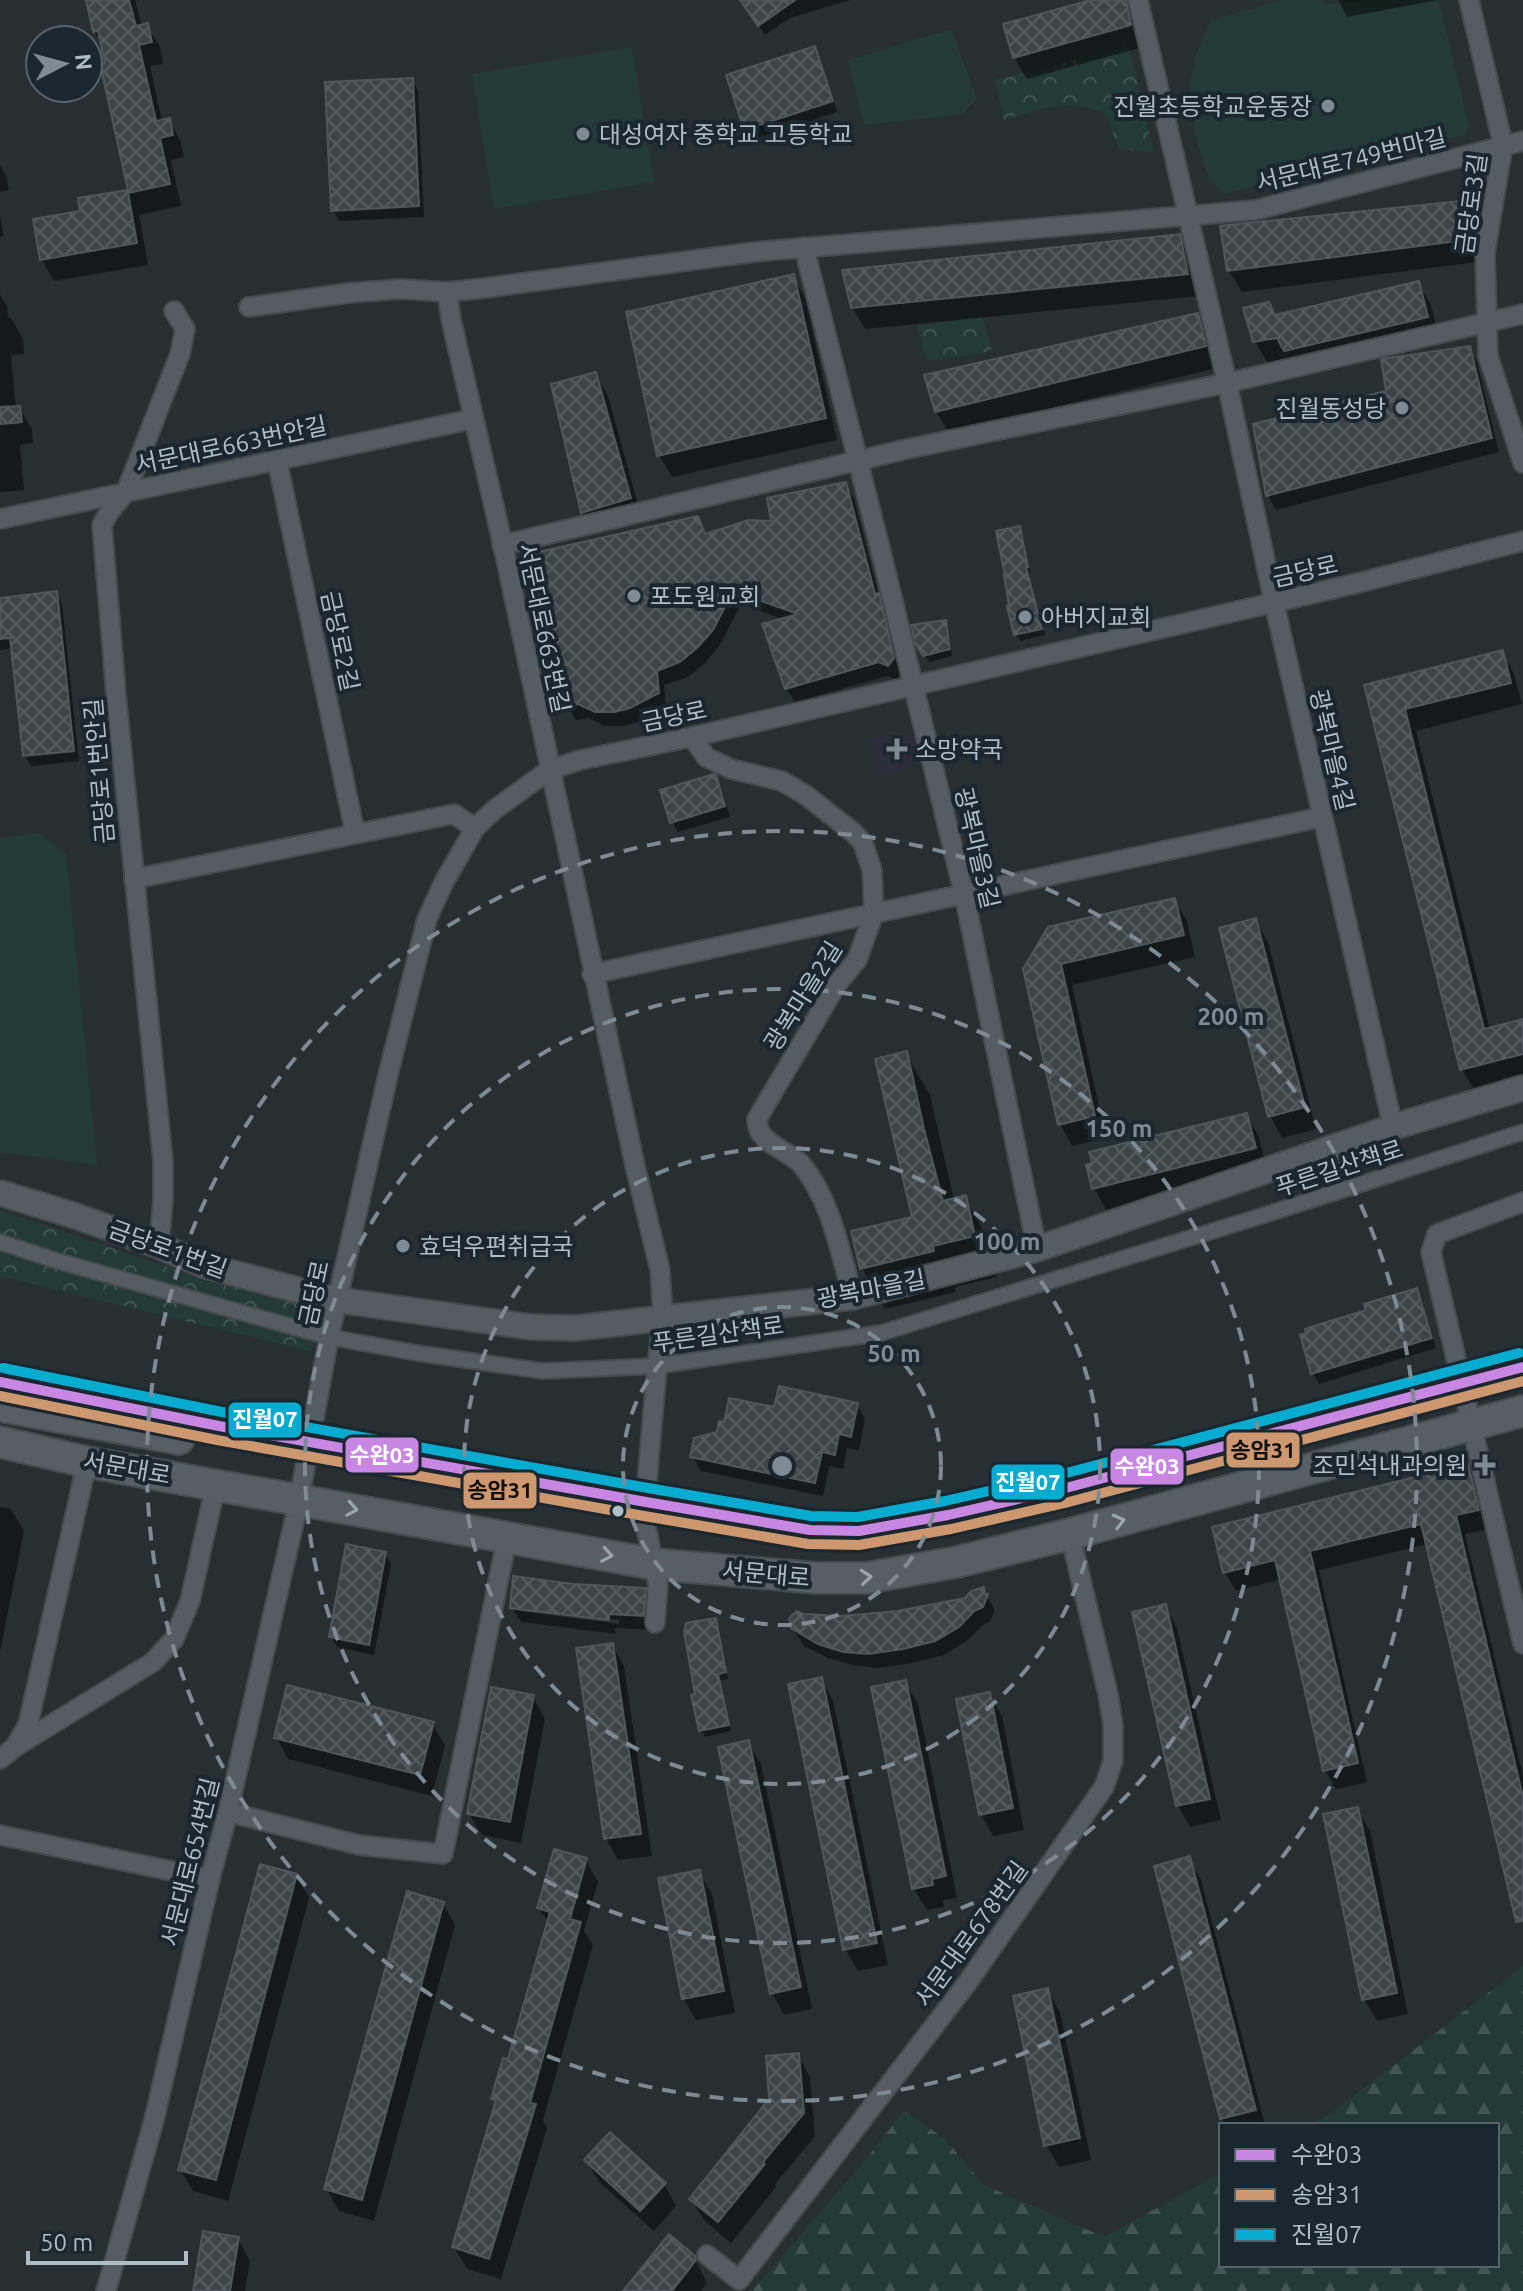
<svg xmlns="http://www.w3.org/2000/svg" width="1523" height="2291" viewBox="0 0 1523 2291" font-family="Ubuntu,'Noto Sans KR',sans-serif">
<defs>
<pattern id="forest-firs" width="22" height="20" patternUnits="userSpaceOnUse" patternTransform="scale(2)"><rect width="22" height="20" fill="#243a38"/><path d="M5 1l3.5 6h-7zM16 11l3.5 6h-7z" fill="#415553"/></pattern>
<pattern id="park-crowns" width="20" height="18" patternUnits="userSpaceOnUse" patternTransform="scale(2)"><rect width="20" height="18" fill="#243a38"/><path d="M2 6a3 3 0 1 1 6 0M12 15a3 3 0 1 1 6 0" fill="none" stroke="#415553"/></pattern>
<pattern id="building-cross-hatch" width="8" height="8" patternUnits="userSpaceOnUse" patternTransform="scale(2)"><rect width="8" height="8" fill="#3d4448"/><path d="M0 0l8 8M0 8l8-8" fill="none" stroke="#565d61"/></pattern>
</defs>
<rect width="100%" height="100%" fill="#272f33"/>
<!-- medical -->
<path fill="#2b2d3a" d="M881,736H920L925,758L905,769L879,774L869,740Z"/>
<!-- forest -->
<path fill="url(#forest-firs)" d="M1523,1966V2291H752L862,2164L904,2111L945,2139L984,2185L1104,2237L1221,2173V2265H1497V2125H1309L1333,2112Z"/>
<!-- park -->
<g fill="url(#park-crowns)">
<path d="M1129,46L1154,153L1118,148L1107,115C1073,97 1039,109 1004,120L995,80Z"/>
<path d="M982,316L992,351L927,361L917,326Z"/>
<path d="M0,1210L219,1284L320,1307L312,1352L0,1276Z"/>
</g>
<!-- pitch -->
<g fill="#243a38">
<path d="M1281,0H1322L1326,4L1374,0H1439L1469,128L1465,135L1225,194L1209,179L1203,162L1196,139L1190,84L1196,55L1210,21Z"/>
<path d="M951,29L977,99L962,114L864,125L848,60Z"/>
<path d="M632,47L654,182L494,209L472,74Z"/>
<path d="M39,833L66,855L97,1165L0,1152V838Z"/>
</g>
<!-- shadow -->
<g fill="#0007" fill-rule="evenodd">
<path d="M88,0H135L142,27L147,26L160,47L163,64L150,66L162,121L169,120L181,142L184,157L171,160L181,206L139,215L148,265L54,281L41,259L82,213L130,192L103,45L95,32Z"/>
<path d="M742,0H850L790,18L765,35Z"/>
<path d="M1098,0H1127L1135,15L1143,47L1027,79L1014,57Z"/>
<path d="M1338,0H1438L1347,17Z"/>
<path d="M814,49L820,59L837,112L752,140L746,129L728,77Z"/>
<path d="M412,80L418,90L424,217L339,221L333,210Z"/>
<path d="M0,165L6,176L9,190L0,192Z"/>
<path d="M1459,203L1472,225L1477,262L1242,292L1229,271L1223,227Z"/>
<path d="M0,216L4,236L0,237Z"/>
<path d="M1179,236L1192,258L1199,296L865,329L852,307Z"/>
<path d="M793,277L805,298L837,440L672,477L659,455Z"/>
<path d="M1418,283L1431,305L1439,338L1268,363L1255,342L1275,317Z"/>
<path d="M0,294L7,306L8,318H11L23,339L24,354L11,355L16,408H19L32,429L33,443L20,445L24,490L0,492Z"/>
<path d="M1197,315L1210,337L1217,368L949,433L936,411Z"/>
<path d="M1469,349L1477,363L1499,452L1276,510L1268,495L1388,393Z"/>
<path d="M595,374L608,396L642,519L595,534L583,512Z"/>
<path d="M845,485L854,499L879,597L886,609L901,673L896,680L888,676L795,702L786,688L785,620L741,604L720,645L706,662L688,677L664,685L666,708L639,722L623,726H605L588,718L576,720L567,705L697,519L706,536L774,523Z"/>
<path d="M1019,528L1023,535L1030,573L1028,574L1045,635L1020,641L1016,634Z"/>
<path d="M56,593L62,604L79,761L31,766L25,756L13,648L0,650V600Z"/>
<path d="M945,622L949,629L952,656L929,662L917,642Z"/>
<path d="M1502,652L1514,674L1522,704L1416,731L1490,1030L1523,1022V1079L1475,1091L1462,1070L1366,686Z"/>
<path d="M715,777L721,788L730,817L678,832L672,822Z"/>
<path d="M1174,900L1187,921L1195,957L1072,985L1106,1138L1072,1146L1060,1124L1025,969Z"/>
<path d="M1255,920L1268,942L1316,1129L1282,1138L1270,1116Z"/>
<path d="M906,1054L930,1095L954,1200L965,1198L988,1239L997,1277L955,1287L956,1292L885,1309L862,1268L914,1218Z"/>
<path d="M1246,1115L1259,1137L1267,1170L1106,1210L1094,1188Z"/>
<path d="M1416,1290L1422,1301L1436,1348L1319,1384L1313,1373L1369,1312Z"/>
<path d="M857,1405L865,1419L859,1450L847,1448L843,1469L829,1466L823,1496L701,1471L692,1456L718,1434L776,1409Z"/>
<path d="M1468,1466L1478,1485L1489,1529L1465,1534L1523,1776V1916L1428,1544L1319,1570L1367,1782L1336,1789L1325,1770L1282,1579L1236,1591L1225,1572Z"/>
<path d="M0,1507L11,1509L24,1531L0,1652Z"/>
<path d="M385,1554L391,1564L374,1655L337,1647L331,1637Z"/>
<path d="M573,1586L644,1590L653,1604L651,1630L615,1628L616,1634L521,1622L512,1607ZM519,1607L620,1620L619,1624L519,1611Z"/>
<path d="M983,1590L995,1610L990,1621L982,1626L967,1641L944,1655L912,1663L878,1668L853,1665L828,1658L804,1646L792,1628L842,1618L898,1613L966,1600Z"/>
<path d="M1165,1606L1177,1628L1221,1820L1190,1827L1178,1806L1134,1613Z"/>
<path d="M715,1620L719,1626L728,1679L720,1680L731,1731L705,1737L701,1730L698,1695Z"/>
<path d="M612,1645L624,1666L652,1856L618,1860L606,1839L578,1650Z"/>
<path d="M821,1679L833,1701L888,1965L858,1971L845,1949Z"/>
<path d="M905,1682L918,1704L957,1898L943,1900L944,1907L927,1910L914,1889L874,1689Z"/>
<path d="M989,1695L1002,1716L1024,1830L993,1836L981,1814Z"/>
<path d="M533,1697L545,1719L521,1843L482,1835L469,1814Z"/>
<path d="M432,1724L445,1745L432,1796L288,1759L276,1737Z"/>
<path d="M748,1743L761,1764L812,2009L784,2015L772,1993Z"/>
<path d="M1357,1809L1370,1831L1408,2014L1377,2021L1364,1999Z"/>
<path d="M1189,1859L1201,1880L1265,2125H1226L1222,2118Z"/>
<path d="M586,1860L598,1882L584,1931L593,1945L543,2120L547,2128L501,2279L467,2269L454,2247L497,2105L493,2098L509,2062L549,1924L539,1908Z"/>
<path d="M699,1872L712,1894L735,2013L696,2020L684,1999Z"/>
<path d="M296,1876L309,1898L228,2201L193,2191L180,2169Z"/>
<path d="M443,1903L455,1925L374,2221L339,2211L326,2189Z"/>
<path d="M1047,1990L1060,2012L1091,2160L1059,2167L1046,2145Z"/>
<path d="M798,2055L810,2077L815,2136L775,2184L776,2187L731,2243L704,2220L691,2199L771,2100Z"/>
<path d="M587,2160L664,2184L676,2206L654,2231L599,2182Z"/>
<path d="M238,2239L250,2261L245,2291H195Z"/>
<path d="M694,2257L707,2283L701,2291H626Z"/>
</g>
<!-- building -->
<g fill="url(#building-cross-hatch)" stroke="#4e575c" stroke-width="2">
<path d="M86,0H129L136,26L148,23L152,42L139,45L156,121L170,118L173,135L160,138L170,184L128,193L137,243L40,260L33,219L80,211L78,198L128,190L100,64L105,63L98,31L93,32Z"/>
<path d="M740,0H795L758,26Z"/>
<path d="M1091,0H1126L1131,25L1013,58L1003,24Z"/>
<path d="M815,46L833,101L744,130L726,75Z"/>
<path d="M413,78L419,206L331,211L325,82Z"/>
<path d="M1460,201L1466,240L1227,271L1220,226Z"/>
<path d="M1180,234L1188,274L851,308L842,270Z"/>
<path d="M794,274L826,418L657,456L626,312Z"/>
<path d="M1419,281L1428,317L1284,351L1277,338L1253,342L1243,308L1269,302L1275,315Z"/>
<path d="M1198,313L1206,346L935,412L924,375Z"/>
<path d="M1470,346L1492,438L1266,496L1253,424L1386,391L1381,359Z"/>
<path d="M596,372L631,498L581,513L551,384Z"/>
<path d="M20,406L22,422L0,424V407Z"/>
<path d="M846,482L875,594L879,593L894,658L888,666L879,662L785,689L762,624L798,614L733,591L713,630L698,647L680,662L657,671L659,693L630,708L615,712H595L578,704L565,706L530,554L698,516L705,534L749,520L771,521L767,498Z"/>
<path d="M1020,526L1028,567H1026L1042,629L1014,635L1007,606L1009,605L1004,575H1005L996,531Z"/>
<path d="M57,591L74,751L23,756L10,638L0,639V598Z"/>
<path d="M946,620L950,649L923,656L915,643L911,625Z"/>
<path d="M1503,650L1511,683L1405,709L1484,1029L1523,1019V1054L1460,1070L1364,685Z"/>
<path d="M714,774L716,775L725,806L670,823L660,790Z"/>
<path d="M1175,898L1184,935L1061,964L1095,1116L1058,1125L1023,969L1048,927Z"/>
<path d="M1256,918L1305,1107L1268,1117L1219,928Z"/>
<path d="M907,1051L924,1129L943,1201L966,1195L975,1236L933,1246L934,1251L860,1269L851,1231L912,1217L875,1059Z"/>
<path d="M1247,1113L1256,1148L1092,1189L1086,1165L1092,1163L1089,1152Z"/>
<path d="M1417,1288L1432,1338L1311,1374L1300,1335L1306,1333L1305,1329L1366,1310L1364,1304Z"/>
<path d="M779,1386L858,1403L851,1437L839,1434L835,1455L822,1452L815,1483L690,1457L694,1438L717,1432L719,1421L724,1422L729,1398L774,1407Z"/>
<path d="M1468,1464L1479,1510L1456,1515L1523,1797V1921L1516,1922L1421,1524L1310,1551L1358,1763L1323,1771L1275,1560L1223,1573L1212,1527Z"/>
<path d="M346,1544L386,1552L369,1645L329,1637Z"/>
<path d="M513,1576L573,1584L646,1588L644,1616L609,1614V1620L510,1608Z"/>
<path d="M984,1587L985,1594H988L983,1607L974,1611L959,1627L935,1641L903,1649L868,1654L843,1652L818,1644L791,1628L789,1618L797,1611L803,1614L842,1616L898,1611L965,1598L971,1591Z"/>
<path d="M1166,1604L1210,1799L1176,1806L1132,1612Z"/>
<path d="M716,1618L726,1672L718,1674L729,1725L699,1731L691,1695L695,1694L684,1632L686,1623Z"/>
<path d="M613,1643L641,1834L604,1839L576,1648Z"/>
<path d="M822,1677L877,1943L843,1950L788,1684Z"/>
<path d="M906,1680L946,1876L932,1879L933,1885L912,1889L871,1687Z"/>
<path d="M287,1685L434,1722L420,1775L274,1738Z"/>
<path d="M491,1687L534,1695L510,1822L467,1814Z"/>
<path d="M990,1692L1013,1808L979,1815L956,1699Z"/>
<path d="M749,1740L801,1987L770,1994L718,1747Z"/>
<path d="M1358,1807L1397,1993L1362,2000L1323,1814Z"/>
<path d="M554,1849L587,1858L570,1919L581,1922L530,2103L536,2104L489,2259L452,2247L496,2100L491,2099L503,2058L508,2059L550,1912L537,1908Z"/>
<path d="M1190,1856L1256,2110L1220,2119L1154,1866Z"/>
<path d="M260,1864L297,1874L216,2180L178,2170Z"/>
<path d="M700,1870L724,1991L682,1999L658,1878Z"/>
<path d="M407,1891L444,1902L362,2200L324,2189Z"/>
<path d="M1048,1988L1080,2138L1044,2146L1013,1996Z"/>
<path d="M799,2053L804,2113L763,2162L765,2164L718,2222L689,2199L769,2099L766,2056Z"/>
<path d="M610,2132L666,2183L640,2211L584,2160Z"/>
<path d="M203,2231L239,2237L230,2291H193Z"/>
<path d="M669,2234L695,2256L696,2260L672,2291H623Z"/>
</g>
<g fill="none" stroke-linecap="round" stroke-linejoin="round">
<defs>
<path id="pedestrian" d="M0,1242L54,1260L329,1337L417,1353L543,1371L657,1366L881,1333L1255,1218L1523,1132"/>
<g id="minor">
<path d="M1138,0L1227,383L1274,602L1393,1127"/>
<path d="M1469,0L1503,145L1485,253L1488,356L1523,463"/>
<path d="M804,247L881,552L964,894L1037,1249"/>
<path d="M447,292L451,319L504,550L635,1166L660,1270L663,1318L657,1366L644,1518L658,1584L655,1623"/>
<path d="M249,307L348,293L400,289L447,292L485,288L754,252L1256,210L1523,141"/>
<path d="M277,460L355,833"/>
<path d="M0,519L473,419"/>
<path d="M502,545L907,449L1227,383L1523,314"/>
<path d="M692,737L706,757L731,769L782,781L807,796L854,833L863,843L872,870L874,913L857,960L837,984L757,1119C756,1144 788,1149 802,1165C832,1202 840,1253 853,1297"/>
<path d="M134,879L454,814L475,828"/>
<path d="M592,974L1322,817"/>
<path d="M1523,1202L1437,1234L1431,1252L1523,1644"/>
<path d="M159,1246L163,1200V1161L116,694L102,525L110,511L126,492L180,354L185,329L174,311"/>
<path d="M16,1745L28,1725L87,1462"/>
<path d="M0,1759L15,1747L153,1662L174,1639L190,1601L216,1484"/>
<path d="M228,1812L359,1845L443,1854L507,1538"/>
<path d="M0,1835L210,1879"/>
<path d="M707,2255L739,2280L968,1982L1104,1787L1113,1761V1725L1108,1694L1070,1534"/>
<path d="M106,2291L154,2120L210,1879L228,1812L299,1500L329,1337L388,1075L427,919L444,882L475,828L494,810L549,770L580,760L692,737L1354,584L1523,541"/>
</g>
<path id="tertiary" d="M0,1193L73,1215L159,1246L206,1266L337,1300L531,1327L576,1328L853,1297L1037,1249L1393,1127L1523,1088"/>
<g id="primary">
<path d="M0,1382L219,1426L646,1502L810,1530L859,1531L948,1515L1062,1489L1523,1367"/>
<path d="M0,1406L179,1439"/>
<path d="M0,1442L87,1462L654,1564L817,1578H867L957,1562L1070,1534L1523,1411"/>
</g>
</defs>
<!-- pedestrian casing -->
<use href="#pedestrian" stroke="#444b4e" stroke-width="18"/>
<!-- minor casing -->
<use href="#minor" stroke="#444b4e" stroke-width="22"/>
<!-- tertiary casing -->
<use href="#tertiary" stroke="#444b4e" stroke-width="28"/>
<!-- primary casing -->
<use href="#primary" stroke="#444c50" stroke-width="34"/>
<!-- pedestrian -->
<use href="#pedestrian" stroke="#565d62" stroke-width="14"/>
<!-- minor -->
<use href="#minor" stroke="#565d62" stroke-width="18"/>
<!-- tertiary -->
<use href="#tertiary" stroke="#565d62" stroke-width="24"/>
<!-- primary -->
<use href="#primary" stroke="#585f64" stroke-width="30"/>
<defs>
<path id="bus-1" d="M0,1382L219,1426L646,1502L810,1530L859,1531L948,1515L1062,1489L1523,1367"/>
<path id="bus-2" d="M0,1396L217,1440L644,1516L808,1544L859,1545L951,1529L1065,1503L1523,1381"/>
<path id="bus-3" d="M3,1368L222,1412L648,1488L811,1516L858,1517L945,1501L1059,1475L1519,1353"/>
</defs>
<!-- bus-1 casing -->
<use href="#bus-1" stroke="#1a272e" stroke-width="16"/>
<!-- bus-2 casing -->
<use href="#bus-2" stroke="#1a272e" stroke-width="16"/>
<!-- bus-3 casing -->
<use href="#bus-3" stroke="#1a272e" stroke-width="16"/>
<!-- bus-1 -->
<use href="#bus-1" stroke="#c787e3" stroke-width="10"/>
<!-- bus-2 -->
<use href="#bus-2" stroke="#cd976f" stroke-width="10"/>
<!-- bus-3 -->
<use href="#bus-3" stroke="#06acd0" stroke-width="10"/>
</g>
<!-- one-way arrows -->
<defs><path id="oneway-chevron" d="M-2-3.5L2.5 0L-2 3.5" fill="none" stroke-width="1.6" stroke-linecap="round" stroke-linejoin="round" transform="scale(2)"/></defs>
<g stroke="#99a6ae">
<use href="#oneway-chevron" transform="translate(352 1509) rotate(10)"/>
<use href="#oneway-chevron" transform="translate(1119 1521) rotate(-15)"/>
<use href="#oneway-chevron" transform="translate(607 1555) rotate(10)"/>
<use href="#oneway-chevron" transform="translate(866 1577) rotate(-5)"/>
</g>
<!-- distance rings -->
<g fill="none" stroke="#7f8b93" stroke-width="4" stroke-dasharray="14 10">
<circle cx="782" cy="1466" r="159"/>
<circle cx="782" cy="1466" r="318"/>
<circle cx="782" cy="1466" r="477"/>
<circle cx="782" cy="1466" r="635"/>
</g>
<!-- markers -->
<g fill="#7f8b93" stroke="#1a272e" stroke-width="3">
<circle cx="1328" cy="106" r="8"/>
<circle cx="583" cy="134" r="8"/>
<circle cx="1402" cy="408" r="8"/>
<circle cx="634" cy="596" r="8"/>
<circle cx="1025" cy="617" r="8"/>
<path d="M893 737h8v8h8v8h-8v8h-8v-8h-8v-8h8z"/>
<circle cx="403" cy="1246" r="8"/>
<path d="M1481 1453h8v8h8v8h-8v8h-8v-8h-8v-8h8z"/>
</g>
<circle fill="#afbdc6" stroke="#1a272e" stroke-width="3" cx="618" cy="1511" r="7"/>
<g text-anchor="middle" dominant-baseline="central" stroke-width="8" stroke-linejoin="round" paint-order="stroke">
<!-- poi labels -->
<g font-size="24" fill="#afbdc6" stroke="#1a272e" text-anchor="start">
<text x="1312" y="106" text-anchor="end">진월초등학교운동장</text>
<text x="599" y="134">대성여자 중학교 고등학교</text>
<text x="1386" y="408" text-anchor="end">진월동성당</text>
<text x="650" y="596">포도원교회</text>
<text x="1041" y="617">아버지교회</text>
<text x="915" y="749">소망약국</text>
<text x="419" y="1246">효덕우편취급국</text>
<text x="1467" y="1465" text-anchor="end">조민석내과의원</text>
</g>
<!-- street labels -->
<g font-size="24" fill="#afbdc6" stroke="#1a272e">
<text transform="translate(1351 160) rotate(-14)">서문대로749번마길</text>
<text transform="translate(1471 204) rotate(-82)">금당로3길</text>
<text transform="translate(231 445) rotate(-12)">서문대로663번안길</text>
<text transform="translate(1305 571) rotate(-13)">금당로</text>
<text transform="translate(544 628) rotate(78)">서문대로663번길</text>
<text transform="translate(340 641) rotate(78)">금당로2길</text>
<text transform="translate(674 716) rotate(-12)">금당로</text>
<text transform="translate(1332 750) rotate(77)">광복마을4길</text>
<text transform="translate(99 771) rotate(-95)">금당로1번안길</text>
<text transform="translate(977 848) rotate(77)">광복마을3길</text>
<text transform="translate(803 996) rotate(-58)">광복마을2길</text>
<text transform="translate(1339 1168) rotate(-18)">푸른길산책로</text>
<text transform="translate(168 1249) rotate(20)">금당로1번길</text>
<text transform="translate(871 1289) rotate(-11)">광복마을길</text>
<text transform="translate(314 1293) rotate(-78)">금당로</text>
<text transform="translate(718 1334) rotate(-8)">푸른길산책로</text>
<text transform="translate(127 1468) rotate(10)">서문대로</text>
<text transform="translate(766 1574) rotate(5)">서문대로</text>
<text transform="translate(190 1862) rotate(-76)">서문대로654번길</text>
<text transform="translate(971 1934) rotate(-54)">서문대로678번길</text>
</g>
</g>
<circle cx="782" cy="1466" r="12" fill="#7f8b93" stroke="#1a272e" stroke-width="4"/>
<g font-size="24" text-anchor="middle" font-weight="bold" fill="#7f8b93" stroke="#1a272e" stroke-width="8" stroke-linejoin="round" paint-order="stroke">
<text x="1231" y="1025">200 m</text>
<text x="1119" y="1137">150 m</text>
<text x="1007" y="1250">100 m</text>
<text x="894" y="1362">50 m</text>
</g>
<g stroke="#1a272e" stroke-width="3">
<rect x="227" y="1401" width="76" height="38" rx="8" fill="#06acd0"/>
<rect x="1225" y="1431" width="76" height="38" rx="8" fill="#cd976f"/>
<rect x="344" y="1436" width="76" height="38" rx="8" fill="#c787e3"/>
<rect x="1109" y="1447" width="76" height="39" rx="8" fill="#c787e3"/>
<rect x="990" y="1463" width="76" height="38" rx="8" fill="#06acd0"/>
<rect x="462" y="1471" width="76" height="39" rx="8" fill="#cd976f"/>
</g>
<g font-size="22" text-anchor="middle" font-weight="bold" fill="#fff">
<text x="265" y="1427">진월07</text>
<text x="382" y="1463">수완03</text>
<text x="1147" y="1474">수완03</text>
<text x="1028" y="1490">진월07</text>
</g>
<g font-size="22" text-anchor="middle" font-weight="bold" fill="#111">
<text x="1263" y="1458">송암31</text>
<text x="500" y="1498">송암31</text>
</g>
<!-- legend -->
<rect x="1219" y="2123" width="280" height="144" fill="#1a272e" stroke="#56636b" stroke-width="2"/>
<rect x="1235" y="2149" width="40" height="12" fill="#c787e3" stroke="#56636b" stroke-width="2"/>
<text x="1291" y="2163" font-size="24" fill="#afbdc6">수완03</text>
<rect x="1235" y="2189" width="40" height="12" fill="#cd976f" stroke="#56636b" stroke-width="2"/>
<text x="1291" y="2203" font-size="24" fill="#afbdc6">송암31</text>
<rect x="1235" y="2229" width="40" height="12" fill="#06acd0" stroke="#56636b" stroke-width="2"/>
<text x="1291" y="2243" font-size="24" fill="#afbdc6">진월07</text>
<!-- north arrow -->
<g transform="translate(64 64) rotate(84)"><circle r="38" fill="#1a272e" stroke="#56636b" stroke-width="2"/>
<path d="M0-6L14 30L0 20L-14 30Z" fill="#7f8b93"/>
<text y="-12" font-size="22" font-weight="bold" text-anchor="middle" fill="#afbdc6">N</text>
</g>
<!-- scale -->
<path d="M28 2251v12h158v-12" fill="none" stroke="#afbdc6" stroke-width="4"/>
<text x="40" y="2251" font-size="24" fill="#afbdc6" stroke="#1a272e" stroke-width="6" paint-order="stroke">50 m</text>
</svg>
